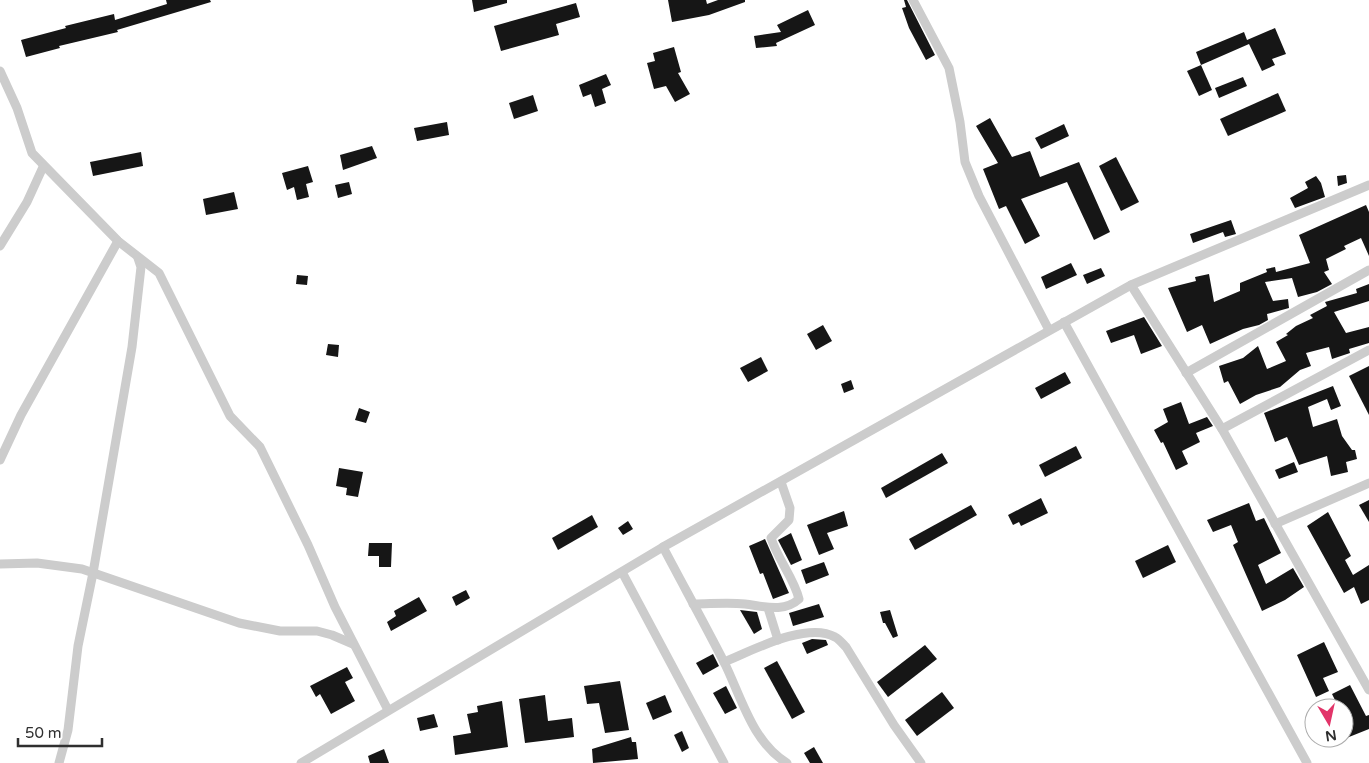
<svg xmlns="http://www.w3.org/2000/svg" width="1369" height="763" viewBox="0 0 1369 763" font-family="'Varela Round',sans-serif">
<rect width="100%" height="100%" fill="#fff"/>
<!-- building -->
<g fill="#161616">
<path d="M166,0H210L211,2L117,30L118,32L59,46L60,48L26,57L21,40L66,28L65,26L114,14L115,20L167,4Z"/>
<path d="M472,0H507V3L474,12Z"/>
<path d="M668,0H706L707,4L718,0H745V2L709,15L672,22Z"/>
<path d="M904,0H907L935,55L926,60L909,28L902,8L906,7Z"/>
<path d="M576,3L580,17L556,24L559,35L501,51L494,26Z"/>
<path d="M808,10L815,25L776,43L777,46L756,48L754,36L781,32L777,25Z"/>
<path d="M1275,28L1286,54L1272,59L1275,65L1262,71L1249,44L1201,65L1196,52L1244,32L1247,40Z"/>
<path d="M674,47L681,72L678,73L690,94L675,102L666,86L654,89L647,63L655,61L653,53Z"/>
<path d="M1201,65L1212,90L1199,96L1187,71Z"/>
<path d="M606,74L611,85L602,89L606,103L595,107L591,94L583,97L579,85Z"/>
<path d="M1243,77L1247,86L1219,98L1215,88Z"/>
<path d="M1278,93L1286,111L1228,136L1220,119Z"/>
<path d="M533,95L538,111L514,119L509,103Z"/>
<path d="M990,118L1012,157L1030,151L1040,177L1079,162L1110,232L1094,240L1067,182L1021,199L1040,236L1025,244L1006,206L999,209L983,169L998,163L976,126Z"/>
<path d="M447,122L449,135L417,141L414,128Z"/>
<path d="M1064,124L1069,136L1041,149L1035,138Z"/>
<path d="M372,146L377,158L343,170L340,155Z"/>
<path d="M141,152L143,166L93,176L90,162Z"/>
<path d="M1116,157L1139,202L1121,211L1099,166Z"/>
<path d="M308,166L313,182L306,184L309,197L297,200L294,187L287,190L282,173Z"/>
<path d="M1346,175L1347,183L1338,186L1337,176Z"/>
<path d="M1316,176L1321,183L1325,197L1295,208L1290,198L1308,188L1305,182Z"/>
<path d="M349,182L352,194L338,198L335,185Z"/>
<path d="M234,192L238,209L206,215L203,199Z"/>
<path d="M1366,205L1369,212V256L1361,238L1344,246L1346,249L1326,259L1329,270L1324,272L1332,284L1317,292L1298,297L1292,278L1265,282L1273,301L1288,299L1289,308L1267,314L1268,320L1259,325L1243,329L1210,344L1202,325L1187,332L1168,288L1196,281L1195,277L1209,274L1214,302L1240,291V283L1267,272L1266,269L1275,267L1276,272L1310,263L1299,235Z"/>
<path d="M1231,220L1236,234L1225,237L1223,232L1193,243L1190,234Z"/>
<path d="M1071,263L1077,275L1046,289L1041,277Z"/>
<path d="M1101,268L1105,276L1087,284L1083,275Z"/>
<path d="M297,275L308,276L307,285L296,284Z"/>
<path d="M1369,284V301L1334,312L1346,333L1369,327V343L1349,349L1350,353L1332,359L1329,347L1306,353L1311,366L1300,370L1280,387L1256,395L1240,404L1228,381L1224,383L1219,366L1243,358L1258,346L1267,369L1286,361L1276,342L1288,335L1286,334L1296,326L1313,318L1310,315L1327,306L1325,302L1357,293L1356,289Z"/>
<path d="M1144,317L1162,346L1141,354L1134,335L1111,343L1106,331Z"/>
<path d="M823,325L832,341L816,350L807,334Z"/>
<path d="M328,344L339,345L338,357L326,355Z"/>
<path d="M761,357L768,371L748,382L740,368Z"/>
<path d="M1369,366V415L1349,376Z"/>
<path d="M1065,372L1071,383L1041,399L1035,388Z"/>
<path d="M851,380L854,389L844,393L841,384Z"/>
<path d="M1333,386L1341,406L1331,410L1327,399L1308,407L1313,427L1337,419L1342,436L1352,450H1355L1357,459L1346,462L1348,472L1331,476L1327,456L1299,465L1287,437L1275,442L1264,413Z"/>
<path d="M1181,402L1189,424L1207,417L1213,426L1196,433L1200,442L1182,451L1188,464L1176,470L1163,442L1161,443L1154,430L1168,422L1163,409Z"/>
<path d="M359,408L370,412L366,423L355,420Z"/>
<path d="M1076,446L1082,458L1045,477L1039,465Z"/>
<path d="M942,453L948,463L886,498L881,488Z"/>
<path d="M1294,462L1298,472L1279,479L1275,470Z"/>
<path d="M339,468L363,472L358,497L346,495L347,488L336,486Z"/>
<path d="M1041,498L1048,513L1021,526L1019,522L1013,525L1008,515Z"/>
<path d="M1369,500V522L1359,505Z"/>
<path d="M1249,503L1256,521L1264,518L1281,553L1258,565L1266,584L1293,568L1304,587L1285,600L1262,611L1233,545L1238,542L1231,525L1213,532L1207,520Z"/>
<path d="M971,505L977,515L915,550L909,539Z"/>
<path d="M844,511L848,526L827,533L834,549L819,555L807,525Z"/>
<path d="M1328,512L1351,556L1345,560L1353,575L1369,565V600L1361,604L1354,587L1344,593L1307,526Z"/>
<path d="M592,515L598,527L558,550L552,538Z"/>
<path d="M628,521L633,529L623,535L618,528Z"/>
<path d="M791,533L802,560L791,565L778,540Z"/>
<path d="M765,539L789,593L773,599L763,573L760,574L749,546Z"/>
<path d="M369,543H392L391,567H379V556H368Z"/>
<path d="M1168,545L1176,562L1143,578L1135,561Z"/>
<path d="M824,562L829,575L806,584L801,570Z"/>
<path d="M466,590L470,598L456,606L452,597Z"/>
<path d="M419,597L427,611L391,631L387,622L396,616L394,611Z"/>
<path d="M819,604L824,617L793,626L789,613Z"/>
<path d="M740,610L757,612L762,629L754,634Z"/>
<path d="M890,610L898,636L893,638L885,623H883L880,612Z"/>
<path d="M812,639L826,640L828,645L807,654L802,643Z"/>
<path d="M1324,642L1338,672L1323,678L1329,691L1316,697L1297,655Z"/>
<path d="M925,645L937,659L888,697L877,682Z"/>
<path d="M713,654L719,666L703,675L696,663Z"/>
<path d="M777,661L805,712L792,719L764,668Z"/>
<path d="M347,667L353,678L345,682L355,701L331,714L320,694L316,697L310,686Z"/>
<path d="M620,681L629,730L605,733L599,703L587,704L584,686Z"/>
<path d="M1350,685L1366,716L1369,715V729L1344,739V708H1339L1332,694Z"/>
<path d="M726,686L737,708L725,714L713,693Z"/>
<path d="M942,692L954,708L917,736L905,720Z"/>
<path d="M545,695L548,721L572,718L574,737L525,743L519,699Z"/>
<path d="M665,695L672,712L653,720L646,703Z"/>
<path d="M502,701L508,747L455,755L453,736L471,733L467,714L478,712L477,706Z"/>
<path d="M434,714L438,727L420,731L417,718Z"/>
<path d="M682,731L689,748L682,752L674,735Z"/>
<path d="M631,737L632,742H636L638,759L593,763L592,749Z"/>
<path d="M814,747L823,763H810L804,753Z"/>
<path d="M384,749L389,763H370L368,756Z"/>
</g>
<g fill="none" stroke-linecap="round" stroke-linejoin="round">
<!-- street -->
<g stroke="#ccc" stroke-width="9">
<path d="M913,0L949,68L960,122L965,162L979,196L1049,330"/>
<path d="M0,71L17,108L32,153L118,241L159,273L230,416L260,447L308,545L335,607L388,710"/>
<path d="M0,246L27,202L43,167"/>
<path d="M1131,285L1222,429L1369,690"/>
<path d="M1064,322L1307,763"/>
<path d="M1186,373L1369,270"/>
<path d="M1222,429L1369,350"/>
<path d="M0,460L21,415L118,241"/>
<path d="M1275,524L1369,483"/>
<path d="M663,547C683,585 704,623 724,662C741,696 752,742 787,763"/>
<path d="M0,564L37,563L82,569L239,623L280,631H317L332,635L353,644"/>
<path d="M622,572L724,763"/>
<path d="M693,604C710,604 728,602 745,604C763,606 784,613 799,599C794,578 778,560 771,538L789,520L790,508L781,482"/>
<path d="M768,608L778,640"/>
<path d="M724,662C751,651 807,621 835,637C839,639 843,644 846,647L894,725L921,763"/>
<path d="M59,763L68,730L78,646L93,573L132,347L141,267L138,258"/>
<path d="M301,763L663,547L1131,285L1369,185"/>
</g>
</g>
<!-- north arrow -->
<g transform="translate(1329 723) rotate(171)"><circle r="24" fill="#ffffff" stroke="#acacac"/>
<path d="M0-4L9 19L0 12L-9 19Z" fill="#e23469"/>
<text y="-8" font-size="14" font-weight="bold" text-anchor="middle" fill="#2f2f2f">N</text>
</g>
<!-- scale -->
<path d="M18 738v8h84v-8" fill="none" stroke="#2f2f2f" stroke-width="2.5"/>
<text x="25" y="738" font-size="15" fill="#2f2f2f" stroke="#ffffff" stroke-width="4" paint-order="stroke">50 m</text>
</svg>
